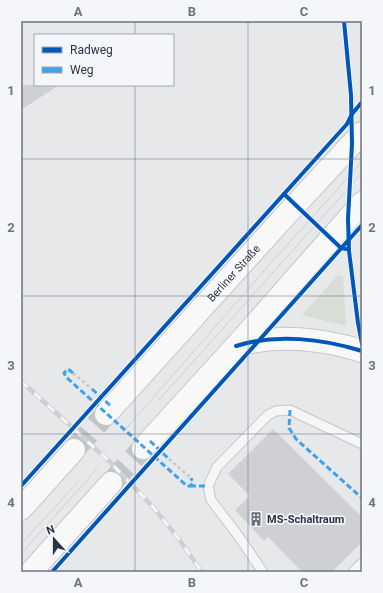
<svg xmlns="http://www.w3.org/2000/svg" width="383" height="593" viewBox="0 0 383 593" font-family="Roboto,sans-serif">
<rect width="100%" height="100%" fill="#e6e8ea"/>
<!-- green -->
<path fill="#d6ded6" d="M337,276H343L346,326L302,315Z"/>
<!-- building -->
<g fill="#ced0d3">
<path d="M21,85H59L21,110Z"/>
<path d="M273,429L362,517V542L332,572H302L268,537L264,541L235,510L250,496L228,474Z"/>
</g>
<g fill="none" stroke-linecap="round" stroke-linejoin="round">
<!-- secondary-tunnel -->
<g stroke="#c1c4c9" stroke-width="22" stroke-dasharray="22 11" stroke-linecap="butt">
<path d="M74,450L106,414"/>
<path d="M111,483L143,448"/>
</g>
<defs>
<g id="service">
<path d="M263,572L237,534L211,500L208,486L217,467L268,415L276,411L290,410L362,444"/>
<path d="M353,572L362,563"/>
</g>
<g id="secondary">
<path d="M236,346C276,333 323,339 362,351"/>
<path id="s1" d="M106,414L286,215L362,133"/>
<path d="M143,448L236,346L362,203"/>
<path d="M21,509L74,450"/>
<path d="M31,572L111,483"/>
</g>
</defs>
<!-- service casing -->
<use href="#service" stroke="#c4c6c8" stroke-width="11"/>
<!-- secondary casing -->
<use href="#secondary" stroke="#c4c6c8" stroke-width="24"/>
<!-- path -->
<g stroke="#c5c6ca" stroke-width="2.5" stroke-dasharray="3 3" stroke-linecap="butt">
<path d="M73,373L92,389"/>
<path d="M169,459L191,478"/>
</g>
<!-- service -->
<use href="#service" stroke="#f5f6f7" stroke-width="9"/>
<!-- secondary -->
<use href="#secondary" stroke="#f8f8f8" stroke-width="22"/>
<!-- tram -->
<g stroke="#cecfd2" stroke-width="1">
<path d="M158,401L362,173"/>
<path d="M124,431L270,264L362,162"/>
<path d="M21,544L78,482"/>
<path d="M21,554L97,469"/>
</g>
<defs>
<path id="rail" d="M21,381L109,461L153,507L178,538L202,572"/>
</defs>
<!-- rail casing -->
<use href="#rail" stroke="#cecfd2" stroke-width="4.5"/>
<!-- rail -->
<use href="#rail" stroke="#f4f6f9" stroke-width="3" stroke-dasharray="9" stroke-linecap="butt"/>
<!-- quiet -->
<g stroke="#3ea3ec" stroke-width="3" stroke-dasharray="6 3" stroke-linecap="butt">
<path d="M73,373L68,369L64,373L66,377L187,486H190L193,483L191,478"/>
<path d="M92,389L112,407"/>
<path d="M290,410L289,428L296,439L362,498"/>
<path d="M150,441L169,459"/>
<path d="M190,486H208"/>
</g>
<defs>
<g id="cycleway">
<path d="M344,21L351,95L352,144L348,219L349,251L358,323L362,344"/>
<path d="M284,194L341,248L346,249"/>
<path d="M236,346C276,333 323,339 362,351"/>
<path d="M21,486L347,124L352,114L362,102"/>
<path d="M52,572L362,225"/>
</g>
</defs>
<!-- cycleway casing -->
<use href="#cycleway" stroke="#f4f6f9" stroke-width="6"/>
<!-- cycleway -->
<use href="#cycleway" stroke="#0057b8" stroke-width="4"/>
</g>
<!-- grid -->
<path fill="none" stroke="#6c737f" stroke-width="1" stroke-opacity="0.55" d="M135,21V35M248,21V572M135,85V572M21,159H362M21,296H362M21,434H362"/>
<!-- icons -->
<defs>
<symbol id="building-bare" viewBox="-9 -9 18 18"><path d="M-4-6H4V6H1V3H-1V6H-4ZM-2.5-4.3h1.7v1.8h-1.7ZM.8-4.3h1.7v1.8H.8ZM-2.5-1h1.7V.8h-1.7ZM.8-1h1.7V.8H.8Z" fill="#6c737f" stroke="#f4f6f9" stroke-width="2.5" paint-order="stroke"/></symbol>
</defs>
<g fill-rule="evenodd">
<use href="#building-bare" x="246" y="509" width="20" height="20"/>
</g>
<g text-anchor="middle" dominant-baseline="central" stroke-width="3.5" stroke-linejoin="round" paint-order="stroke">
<!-- street labels -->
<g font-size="11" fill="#2b3445" stroke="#f4f6f9">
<text stroke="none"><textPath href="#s1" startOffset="190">Berliner Straße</textPath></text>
</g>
<!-- poi labels -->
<g font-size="11" font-weight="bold" fill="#2b3445" stroke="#f4f6f9" text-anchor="start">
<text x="267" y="519">MS-Schaltraum</text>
</g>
</g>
<!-- border -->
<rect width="383" height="593" fill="none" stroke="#f4f6f9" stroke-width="44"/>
<!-- legend -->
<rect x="34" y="34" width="140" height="52" fill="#f4f6f9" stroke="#a4a8b1"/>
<rect x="42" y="47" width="20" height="6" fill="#0057b8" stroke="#a4a8b1"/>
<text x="70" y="54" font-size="12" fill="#2b3445">Radweg</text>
<rect x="42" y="67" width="20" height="6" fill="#3ea3ec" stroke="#a4a8b1"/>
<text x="70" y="74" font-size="12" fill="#2b3445">Weg</text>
<!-- north arrow -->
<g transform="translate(54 539) rotate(339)" stroke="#f4f6f9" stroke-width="3" paint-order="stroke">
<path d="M0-3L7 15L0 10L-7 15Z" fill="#2b3445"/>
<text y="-6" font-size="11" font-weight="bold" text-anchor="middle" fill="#2b3445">N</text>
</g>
<rect x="22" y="22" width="339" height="549" fill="none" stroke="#6c737f" stroke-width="1.5"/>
<g font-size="13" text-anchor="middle" font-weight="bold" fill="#6c737f">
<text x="78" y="16">A</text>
<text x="192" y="16">B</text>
<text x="304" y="16">C</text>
<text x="11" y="95">1</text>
<text x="372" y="95">1</text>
<text x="11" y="232">2</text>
<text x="372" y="232">2</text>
<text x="11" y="370">3</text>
<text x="372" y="370">3</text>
<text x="11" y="507">4</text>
<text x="372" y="507">4</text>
<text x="78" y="587">A</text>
<text x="192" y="587">B</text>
<text x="304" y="587">C</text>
</g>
</svg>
